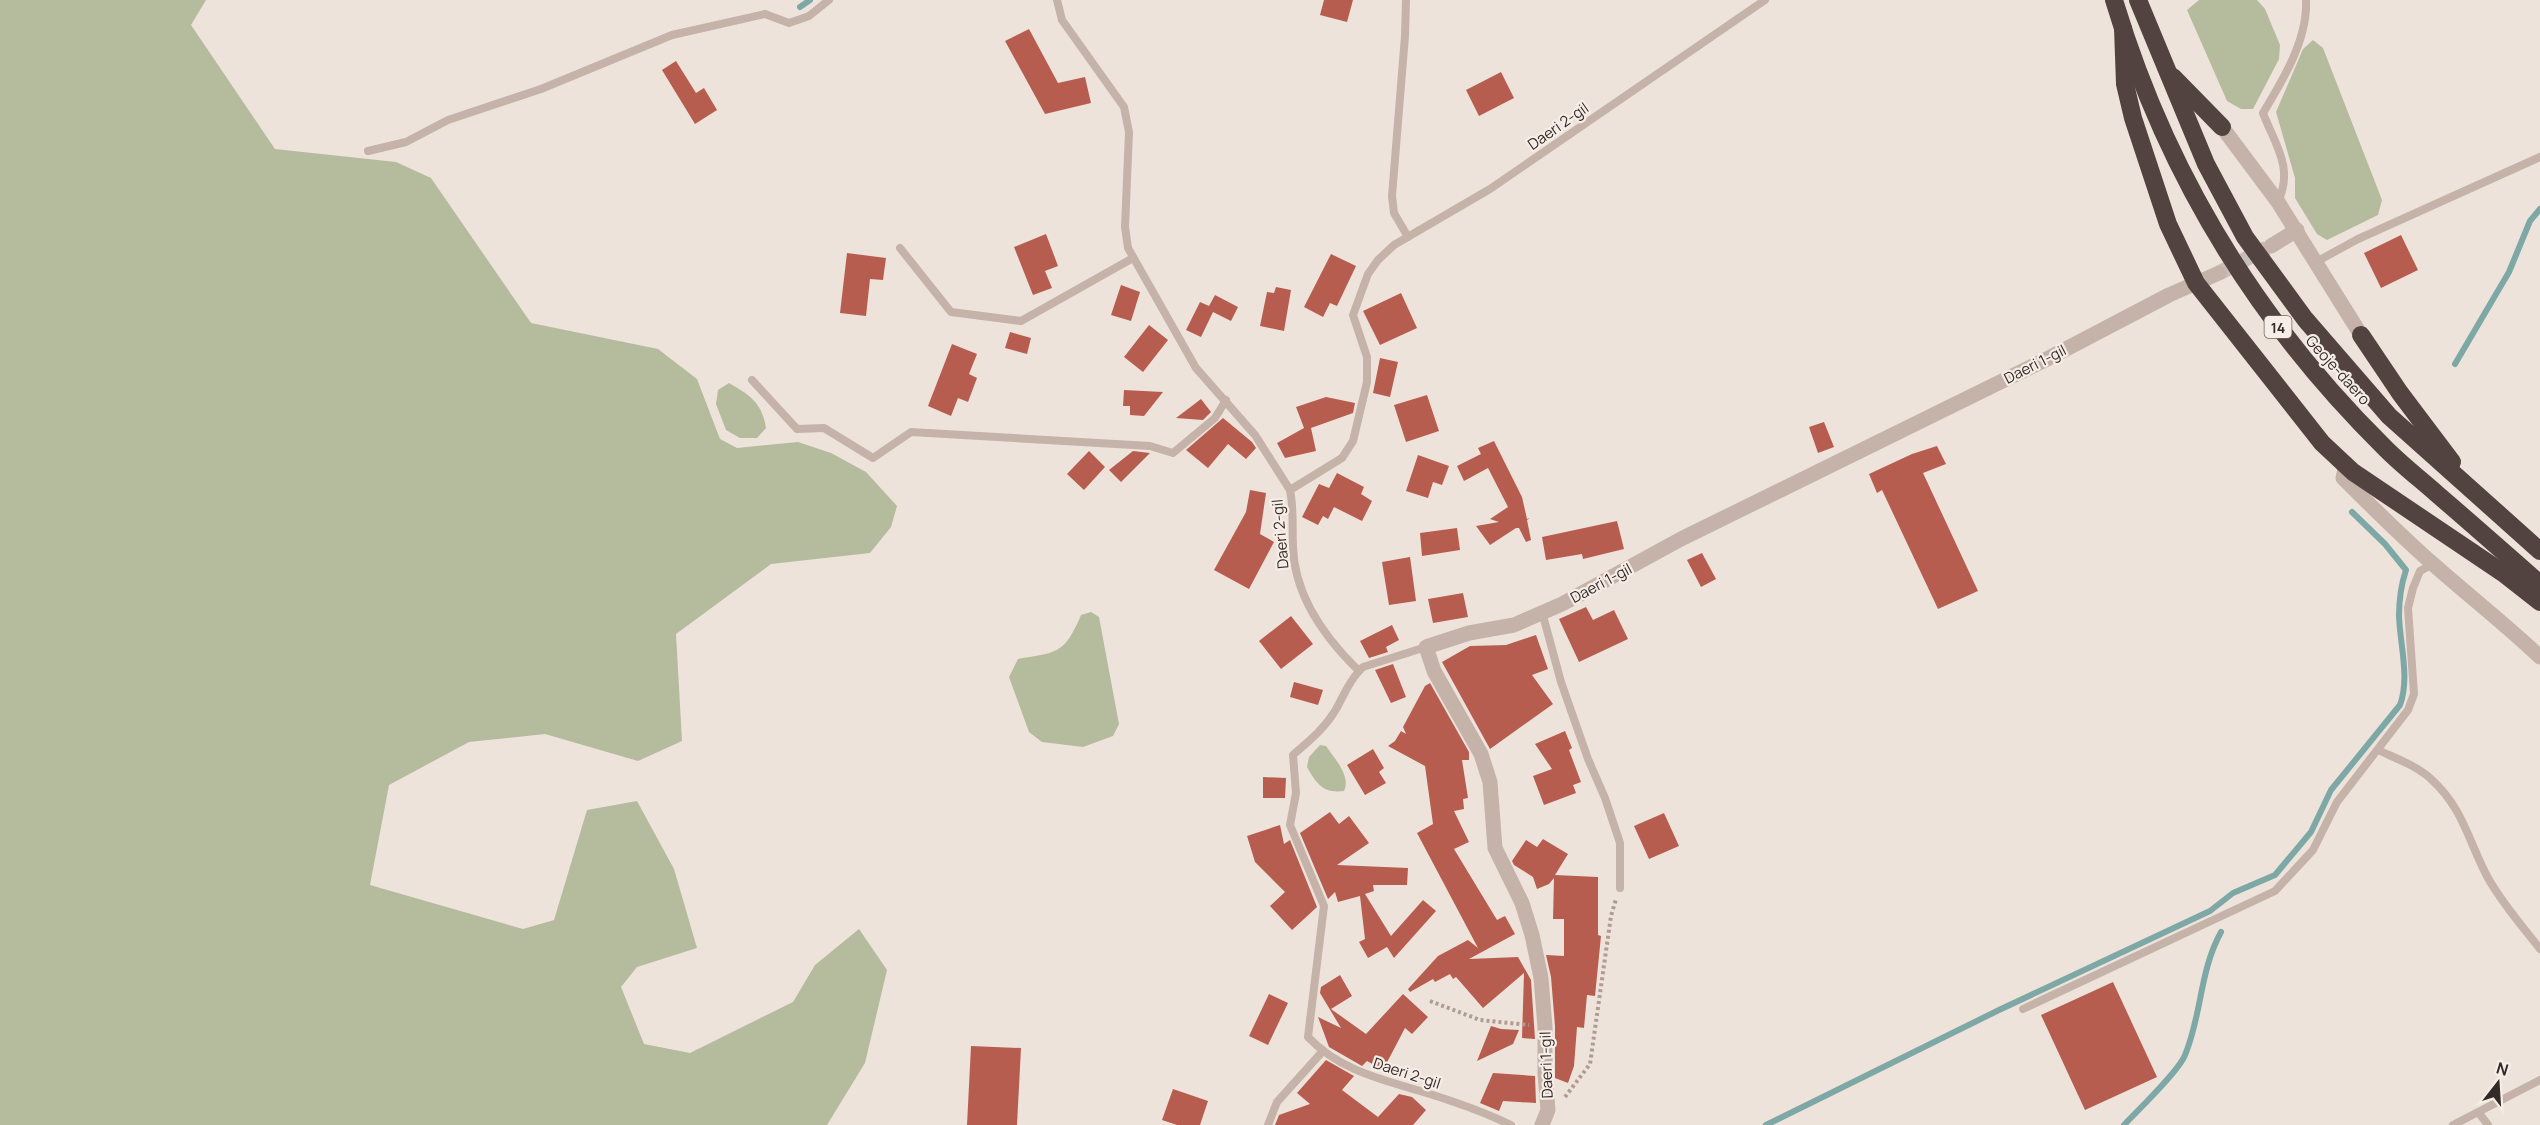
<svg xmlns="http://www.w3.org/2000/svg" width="2540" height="1125" viewBox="0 0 2540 1125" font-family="Manrope,sans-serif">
<rect width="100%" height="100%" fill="#eee3db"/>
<!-- green -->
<g fill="#b5bb9d">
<path d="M0,0H206L191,25L275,149L396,162L431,178L531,323L658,349L697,379L720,439L737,448L798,442L831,453L866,472L897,506L891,527L870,553L771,564L676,634L682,741L638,761L545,734L469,742L389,785L370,885L523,929L554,920L587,810L637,801L674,869L697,948L637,967L621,987L644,1044L690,1053L793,1002L815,965L859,929L887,970L865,1063L827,1125H0Z"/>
<path d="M2199,0H2257L2265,9L2280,45L2279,59L2253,109H2241L2227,101L2187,10Z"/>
<path d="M2313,40L2323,48L2382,200L2378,215L2327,240L2317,234L2295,198V178L2276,112L2303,49Z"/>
<path d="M729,383C750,395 762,403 766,428L757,438H740L726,430L716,404L718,390Z"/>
<path d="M1091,612L1099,617L1119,724L1113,736L1083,747L1042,742L1029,732L1009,677L1018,659C1057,652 1064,655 1081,615Z"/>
<path d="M1320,745L1326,746C1335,759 1351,776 1344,791C1323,794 1316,783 1307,767L1309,757Z"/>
</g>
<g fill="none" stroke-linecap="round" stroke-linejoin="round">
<!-- stream -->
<g stroke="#7da8a5" stroke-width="6">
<path d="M800,7L810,0"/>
<path d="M2455,364L2509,272L2530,221L2540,209"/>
<path d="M1766,1125L1999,1010L2210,911L2233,893L2275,875L2311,832L2331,790L2400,705C2410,678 2400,645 2399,616C2399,600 2401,585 2406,570L2385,544L2352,512"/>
<path d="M2124,1125C2138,1110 2179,1071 2185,1055C2202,1015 2199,972 2221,932"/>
</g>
</g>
<!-- building -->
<g fill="#b75d50">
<path d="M1324,0H1353L1347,22L1320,15Z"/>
<path d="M1029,29L1058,83L1085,77L1091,103L1045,114L1005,41Z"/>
<path d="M676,61L696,93L704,88L717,110L695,124L662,70Z"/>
<path d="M1501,72L1514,98L1479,116L1466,90Z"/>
<path d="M1046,234L1058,266L1045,271L1052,288L1033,295L1014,247Z"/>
<path d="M2401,235L2418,270L2381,288L2364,253Z"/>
<path d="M847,253L886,258L883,280L870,279L866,316L840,313Z"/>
<path d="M1331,254L1356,266L1337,306L1330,303L1323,317L1304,307Z"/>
<path d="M1121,285L1140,292L1131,321L1111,315Z"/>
<path d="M1276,287L1291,290L1284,331L1260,326L1267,292L1274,293Z"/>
<path d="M1401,293L1417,328L1380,345L1363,311Z"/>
<path d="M1215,295L1238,307L1231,321L1213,312L1201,337L1186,330L1200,302L1209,306Z"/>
<path d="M1149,325L1168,340L1143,372L1124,357Z"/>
<path d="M1010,332L1031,338L1027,354L1005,348Z"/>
<path d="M952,344L977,354L969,374L977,378L968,402L958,398L951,416L928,406Z"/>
<path d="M1380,358L1398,362L1390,397L1373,393Z"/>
<path d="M1124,390L1163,392L1144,416L1130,415V406H1123Z"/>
<path d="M1427,395L1439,431L1406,442L1394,405Z"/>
<path d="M1326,397L1355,403L1353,413L1311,428L1316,451L1285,458L1277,443L1304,428L1296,407Z"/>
<path d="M1201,399L1211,412L1203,420L1176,418Z"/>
<path d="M1223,418L1252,442L1256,448L1246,459L1228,444L1208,468L1186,450Z"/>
<path d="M1824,422L1834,447L1818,453L1809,427Z"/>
<path d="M1494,441L1522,497L1527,519L1530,518L1527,520L1531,540L1526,542L1519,528H1516L1490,545L1476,526L1499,522L1490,519L1508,507L1488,468L1464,481L1457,466L1481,454L1478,448Z"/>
<path d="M1937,446L1946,464L1923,473L1978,591L1938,609L1882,490L1877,493L1869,474L1912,454Z"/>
<path d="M1089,451L1105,467L1084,490L1067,474Z"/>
<path d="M1133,451L1150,453L1121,482L1109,470Z"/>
<path d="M1418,455L1449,466L1442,485L1433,482L1428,498L1406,491Z"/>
<path d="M1337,473L1364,487L1361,494L1372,501L1362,521L1334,507L1328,519L1323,516L1318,525L1302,517L1319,484L1329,488Z"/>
<path d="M1250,490L1266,493L1260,534L1274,542L1249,589L1214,570L1246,512Z"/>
<path d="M1617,521L1624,549L1583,559L1582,554L1546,560L1542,537Z"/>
<path d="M1457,528L1460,550L1422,556L1420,533Z"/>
<path d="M1702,553L1716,579L1701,587L1687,560Z"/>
<path d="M1410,557L1416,601L1389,605L1382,562Z"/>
<path d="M1463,593L1468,617L1433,623L1428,599Z"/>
<path d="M1586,607L1593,620L1614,610L1628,639L1579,662L1559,619Z"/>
<path d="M1291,616L1313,644L1281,669L1259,641Z"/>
<path d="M1392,625L1399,640L1386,647L1388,652L1369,658L1360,641Z"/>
<path d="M1536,635L1548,669L1532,675L1553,704L1490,749L1442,662L1470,646L1506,645Z"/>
<path d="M1393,664L1406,697L1391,703L1375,670Z"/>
<path d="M1294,682L1323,690L1318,705L1290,697Z"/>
<path d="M1430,683L1469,752V760H1462L1468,798L1463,799L1464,809L1454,811L1469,842L1454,849L1497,920L1505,916L1515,934L1469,959L1518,957L1531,980L1535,1039L1522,1038L1524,973L1483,1008L1456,977L1453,979L1450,974L1435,982L1433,979L1410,992L1408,989L1438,956L1468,940L1478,948L1417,833L1433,824L1425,766L1388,746L1395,741L1401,731L1406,734L1403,727L1425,686Z"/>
<path d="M1565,731L1572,748L1569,750L1581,782L1573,785L1576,793L1544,805L1533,776L1552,769L1535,744Z"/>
<path d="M1373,749L1384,768L1379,772L1386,783L1365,795L1347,765Z"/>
<path d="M1263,777L1286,778L1285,798H1263Z"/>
<path d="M1330,812L1339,824L1349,816L1369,843L1337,865L1408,868L1407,885H1373L1374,891L1365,894L1391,936L1423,900L1436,911L1394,958L1387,947L1368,958L1359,942L1365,939L1360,896L1338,902L1335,892L1328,899L1300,833Z"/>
<path d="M1664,813L1679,846L1649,859L1634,826Z"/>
<path d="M1280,825L1284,844L1290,840L1317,907L1292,930L1270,906L1285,892L1255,862L1247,836Z"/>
<path d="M1543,839L1568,854L1555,875L1598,877V935L1601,936L1595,996L1587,995L1584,1028L1577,1027L1574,1066L1568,1083L1555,1078V1026L1551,977L1546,955L1564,956V919H1553L1554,878L1549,884L1537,889L1533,877L1514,865L1512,861L1526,840L1537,847Z"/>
<path d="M1340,975L1352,996L1331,1009L1366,1034L1403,994L1428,1017L1412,1034L1405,1028L1383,1070L1367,1061L1362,1066L1329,1047L1318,1017L1341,1028L1320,993L1321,987Z"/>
<path d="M2113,982L2157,1077L2085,1110L2041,1015Z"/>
<path d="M1269,994L1288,1003L1268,1045L1249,1036Z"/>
<path d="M1491,1026L1501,1029L1519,1030L1513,1044L1477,1061Z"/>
<path d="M971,1046L1021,1048L1017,1125H967Z"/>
<path d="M1326,1060L1354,1076L1342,1090L1378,1117L1399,1094L1412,1097L1426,1110L1413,1125H1275L1279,1115L1310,1104L1297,1093Z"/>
<path d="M1493,1073L1535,1076L1536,1103L1503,1101L1499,1111L1480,1103Z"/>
<path d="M1173,1089L1208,1101L1200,1125H1177L1162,1120Z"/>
</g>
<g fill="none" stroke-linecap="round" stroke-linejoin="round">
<!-- street-tunnel -->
<path stroke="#c9beb7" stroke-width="15" stroke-dasharray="15 8" stroke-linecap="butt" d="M2219,273L2267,248"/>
<!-- path -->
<g stroke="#b09c93" stroke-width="4" stroke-dasharray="3 3" stroke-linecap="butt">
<path d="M1430,1001L1480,1020L1529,1025"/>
<path d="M1565,1097L1590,1064L1611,916L1616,899"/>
</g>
<!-- lane -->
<g stroke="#c5b2a8" stroke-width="8">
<path d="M1057,0L1062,20L1124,107L1129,132L1125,227L1128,248L1196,368L1255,435L1290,490"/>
<path d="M1406,0L1405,36L1392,196L1394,213L1408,237"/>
<path d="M368,151L406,142L448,120L541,89L672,35L765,14L789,23L809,16L829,0"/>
<path d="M2278,202C2294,167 2275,145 2263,113C2283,80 2308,39 2306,0"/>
<path d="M900,248L951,312L1021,321L1133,258"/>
<path d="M2316,262L2358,239L2540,157"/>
<path d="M752,380L797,429L824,428L873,458L911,432L1150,446L1173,453L1215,418L1226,400"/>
<path d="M1542,612L1561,682L1588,759L1605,798L1620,843V888"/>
<path d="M1359,671L1363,667L1426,647"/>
<path d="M2378,750C2395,758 2417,766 2431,779C2464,809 2468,841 2488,878C2502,903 2522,926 2540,949"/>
<path d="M2023,1009L2275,891L2313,850L2337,802L2408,710L2414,694L2408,608L2413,588L2420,571L2433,564"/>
<path d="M2479,1113L2488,1125"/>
<path d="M1268,1125L1277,1102L1322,1052"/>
<path d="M1511,1125C1482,1111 1450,1100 1420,1091C1379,1079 1338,1069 1308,1037L1324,906L1290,825L1296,793L1293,755C1309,741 1324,729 1335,711C1344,696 1346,686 1359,671C1325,638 1294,596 1293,546C1292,527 1294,510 1290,490L1342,458L1353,441L1367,382V357L1353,315L1368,274L1378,260L1394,245L1490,189L1765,0"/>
<path d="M2453,1125L2540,1080"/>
</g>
<!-- street -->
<g stroke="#c5b2a8" stroke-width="15">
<path d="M2222,127L2278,202L2361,335"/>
<path d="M2271,246L2297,230"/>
<path d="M2346,465L2343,478C2372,507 2402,537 2433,564C2468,595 2505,624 2540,657"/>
<path d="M1542,1125L1548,1110L1545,1073V1027L1541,978L1532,935L1522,903L1495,848L1490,782L1481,754L1434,671L1426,647L1469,633L1514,625L1562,604L1681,539L2045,360L2169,295L2219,273"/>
</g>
<!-- highway -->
<g stroke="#534340" stroke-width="18">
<path d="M2114,0C2166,174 2257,322 2386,449C2402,465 2420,479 2437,494C2472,524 2506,554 2540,584"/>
<path d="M2138,0L2206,164L2245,237L2305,319L2389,416L2540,551"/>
<path d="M2123,28L2125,84L2133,118L2168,224L2196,283L2322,443L2353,472L2503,573L2540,602"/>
<path d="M2173,77L2222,127"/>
<path d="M2361,335L2400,393L2452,462"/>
</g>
</g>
<g text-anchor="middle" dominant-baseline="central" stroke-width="4.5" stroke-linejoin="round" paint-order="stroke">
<!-- shield labels -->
<rect fill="#f7ede7" stroke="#6e6461" stroke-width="1.5" x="2264.5" y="316" width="27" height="22" rx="4.5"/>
<g font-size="14" font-weight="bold" fill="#332a28">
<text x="2278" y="327">14</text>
</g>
<!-- street labels -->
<g font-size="15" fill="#332a28" stroke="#f7ede7">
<text transform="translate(1558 126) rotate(-35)">Daeri 2-gil</text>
<text transform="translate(2035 364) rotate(-27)">Daeri 1-gil</text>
<text transform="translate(2338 370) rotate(48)">Geoje-daero</text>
<text transform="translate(1280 534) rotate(-95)">Daeri 2-gil</text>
<text transform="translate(1601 583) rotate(-28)">Daeri 1-gil</text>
<text transform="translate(1546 1065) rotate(-92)">Daeri 1-gil</text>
<text transform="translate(1407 1073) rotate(18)">Daeri 2-gil</text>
</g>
</g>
<!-- north arrow -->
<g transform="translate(2498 1083) rotate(17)" stroke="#f7ede7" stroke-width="4.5" paint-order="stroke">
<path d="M0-4.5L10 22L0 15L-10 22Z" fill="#332a28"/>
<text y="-9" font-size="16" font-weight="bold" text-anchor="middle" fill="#332a28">N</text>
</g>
</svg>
